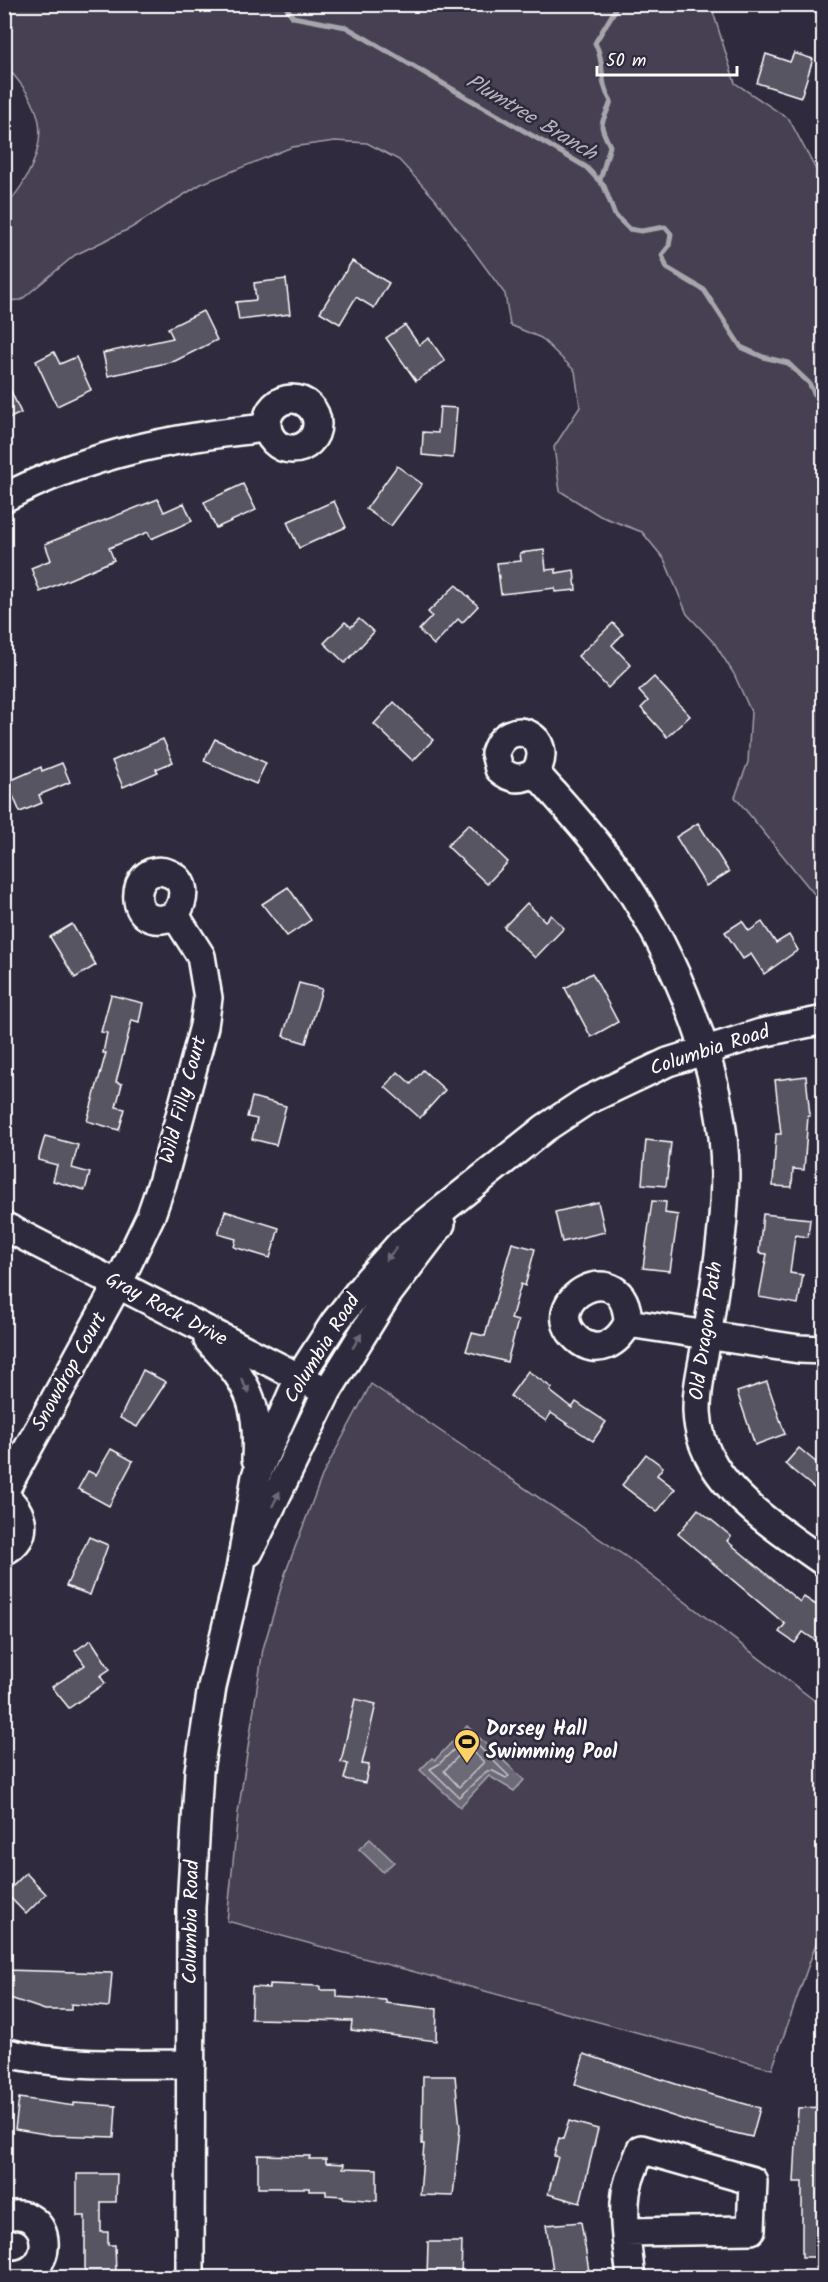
<svg xmlns="http://www.w3.org/2000/svg" width="828" height="2282" viewBox="0 0 828 2282" font-family="Kalam,sans-serif">
<rect width="100%" height="100%" fill="#2f2a3d"/>
<filter id="ink" filterUnits="userSpaceOnUse"><feTurbulence type="fractalNoise" baseFrequency=".0167" numOctaves="2"/><feDisplacementMap in="SourceGraphic" scale="12" xChannelSelector="R" yChannelSelector="G"/><feConvolveMatrix kernelMatrix="1 2 1 2 8 2 1 2 1" color-interpolation-filters="sRGB"/></filter>
<g filter="url(#ink)">
<!-- green -->
<g fill="#464152" stroke="#a2a0a8" stroke-width="1.5">
<path d="M5,4L711,5L735,83L789,119L823,183V905L735,797L748,762L751,712L734,674L715,644L687,614L664,559L642,532L600,516L560,491L554,447L580,407L575,371L541,338L510,325L505,294L435,199L399,160L367,143L335,141L292,147L201,184L131,228L75,255L21,300L5,301C4,286 1,220 6,210C10,200 18,192 23,183C52,133 42,106 5,65Z"/>
<path d="M371,1384L628,1558L823,1707V1924L772,2069L227,1921L238,1813L263,1649L285,1574L322,1476Z"/>
</g>
<!-- water -->
<g fill="#6d6a77" stroke="#a7a6ad" stroke-width="1.5">
<path d="M467,1726L524,1780L514,1791L489,1776L460,1807L420,1770L432,1758L435,1760Z"/>
<path d="M370,1839L394,1862L383,1872L359,1849Z"/>
</g>
<g fill="none" stroke-linecap="round" stroke-linejoin="round">
<!-- shore -->
<g stroke="#c5c3c9" stroke-width="1.5">
<path d="M468,1736L509,1776L506,1778L493,1771H487L459,1797L430,1769L439,1764Z"/>
<path d="M467,1747L484,1762L459,1787L444,1771Z"/>
</g>
<!-- stream -->
<g stroke="#a7a6ad" stroke-width="5">
<path d="M284,4L293,17L346,27L586,167L604,186L615,215L629,229L641,231L665,227L671,234L669,246L662,255L667,268L704,290L741,347L763,357L788,363L809,383L824,413"/>
<path d="M600,180L610,146C596,119 603,126 611,101C598,82 606,63 595,43L615,10L613,4"/>
</g>
</g>
<!-- building -->
<g fill="#595564" stroke="#fff" stroke-width="1.5">
<path d="M794,53L813,59L801,97L757,83L766,54L790,62Z"/>
<path d="M352,261L389,283L374,308L356,297L340,324L320,312Z"/>
<path d="M286,279L290,314L239,320L236,302L256,300L254,283Z"/>
<path d="M203,311L217,340L175,361L108,376L103,353L173,338L168,328Z"/>
<path d="M405,325L419,345L429,338L445,361L416,381L386,338Z"/>
<path d="M54,352L60,364L76,357L91,390L57,406L36,361Z"/>
<path d="M4,376L21,413L4,421Z"/>
<path d="M440,407L457,408L453,458L422,455L423,432L438,433Z"/>
<path d="M397,466L422,484L391,526L366,509Z"/>
<path d="M243,484L256,510L216,528L204,502Z"/>
<path d="M158,499L164,512L184,503L192,521L151,539L148,532L109,548L114,560L40,592L31,568L51,560L45,544Z"/>
<path d="M334,501L346,527L299,548L287,522Z"/>
<path d="M544,550L546,570L556,569V573L574,570L576,590L555,592V588L501,594L497,563L521,561L520,553Z"/>
<path d="M456,585L478,606L462,623L458,619L434,645L419,630L432,616L428,612Z"/>
<path d="M359,619L374,632L345,663L324,643L345,622L351,627Z"/>
<path d="M613,623L623,634L612,645L631,665L608,688L578,656Z"/>
<path d="M654,677L690,716L667,737L641,708L648,701L639,691Z"/>
<path d="M394,702L433,740L413,761L374,724Z"/>
<path d="M163,739L173,762L156,769L158,772L123,787L112,761Z"/>
<path d="M215,739L266,763L256,784L204,761Z"/>
<path d="M62,763L70,782L39,795L42,803L20,812L7,782L41,767L42,771Z"/>
<path d="M698,823L729,872L706,886L676,837Z"/>
<path d="M469,824L508,862L487,884L447,846Z"/>
<path d="M288,887L311,920L287,936L262,904Z"/>
<path d="M527,903L545,921L551,915L564,928L535,958L504,927Z"/>
<path d="M742,921L749,931L762,922L776,943L789,935L798,950L764,974L751,954L743,959L725,932Z"/>
<path d="M72,924L96,965L75,978L50,937Z"/>
<path d="M592,973L618,1022L591,1037L565,988Z"/>
<path d="M299,983L322,989L306,1043L283,1036Z"/>
<path d="M111,995L143,1003L139,1022L132,1020L116,1082L122,1084L116,1107L125,1109L119,1130L87,1121L106,1053H103L107,1033L101,1032Z"/>
<path d="M423,1070L445,1090L420,1118L385,1087L398,1072L411,1084Z"/>
<path d="M806,1076L810,1116H808L804,1170L793,1169L792,1187L773,1186L776,1134H781L775,1080Z"/>
<path d="M252,1097L286,1106L276,1145L252,1139L257,1119L247,1117Z"/>
<path d="M45,1136L78,1145L72,1168L90,1173L85,1190L53,1181L57,1165L38,1160Z"/>
<path d="M646,1140L671,1143L666,1186L642,1184Z"/>
<path d="M652,1201L666,1202L665,1213L678,1215L670,1271L643,1268Z"/>
<path d="M598,1202L605,1232L562,1242L555,1212Z"/>
<path d="M225,1211L279,1228L270,1258L234,1247L236,1239L218,1234Z"/>
<path d="M763,1214L810,1219L808,1237L795,1235L790,1273L803,1275L798,1304L759,1297L767,1254L759,1253Z"/>
<path d="M512,1243L535,1249L525,1286L521,1284L511,1319L518,1321L507,1362L466,1351L472,1333L485,1336Z"/>
<path d="M143,1370L166,1382L137,1427L120,1418Z"/>
<path d="M528,1371L552,1388L550,1391L572,1408L576,1402L606,1422L593,1441L551,1413L546,1421L510,1396Z"/>
<path d="M767,1382L785,1434L755,1445L737,1392Z"/>
<path d="M799,1448L824,1469V1496L785,1464Z"/>
<path d="M111,1449L133,1461L109,1506L78,1489L88,1471L96,1475Z"/>
<path d="M646,1454L663,1467L657,1475L675,1489L657,1512L622,1485Z"/>
<path d="M698,1509L731,1536L727,1541L800,1602L804,1597L824,1610V1646L803,1632L795,1643L779,1632L785,1624L678,1534Z"/>
<path d="M89,1537L108,1545L90,1595L66,1586Z"/>
<path d="M91,1640L110,1669L100,1676L105,1683L69,1708L52,1687L85,1665L75,1651Z"/>
<path d="M355,1699L376,1704L362,1764L369,1765L365,1783L344,1779L348,1764L341,1762Z"/>
<path d="M26,1873L46,1894L26,1914L6,1893Z"/>
<path d="M4,1970L112,1973L109,2007L71,2004V2010H45L4,1996Z"/>
<path d="M269,1984L320,1986V1990H337V1997L386,2000V2003L437,2009L436,2041L351,2030L352,2021L251,2019L252,1987L269,1988Z"/>
<path d="M584,2054L688,2088L760,2108L752,2137L697,2124L575,2084Z"/>
<path d="M423,2076H455L460,2128L453,2196L420,2195L424,2144H422Z"/>
<path d="M19,2098L74,2106V2103L116,2106L114,2137L51,2135L15,2129Z"/>
<path d="M824,2107V2257H802V2182H794L798,2108Z"/>
<path d="M569,2121L598,2129L580,2203L548,2194L558,2157L554,2156L559,2138L563,2139Z"/>
<path d="M258,2155L310,2156L309,2159H326V2163L344,2164L343,2168L377,2169V2201L343,2198V2196L326,2195V2191H309V2188H258Z"/>
<path d="M77,2174H117L116,2202H101V2232H108V2245H115L116,2273H85V2216H77Z"/>
<path d="M581,2222L590,2277H554L546,2225Z"/>
<path d="M428,2242H462L461,2277H427Z"/>
</g>
<g fill="none" stroke-linecap="round" stroke-linejoin="round">
<defs>
<g id="minor">
<circle cx="292" cy="424" r="25"/>
<path d="M4,498C87,454 175,437 267,428"/>
<path d="M535,772C558,737 508,713 495,753L499,769C511,780 521,781 535,772C562,803 590,832 614,866C667,940 713,1046 723,1137C730,1201 717,1267 708,1331C701,1381 684,1419 715,1467C738,1504 788,1537 824,1562"/>
<path d="M4,1226L316,1386"/>
<path d="M628,1323C618,1343 597,1357 577,1339C534,1301 626,1250 628,1323L799,1349L824,1350"/>
<path d="M208,1340C248,1383 259,1399 256,1459"/>
<path d="M4,1492L118,1284L151,1215L162,1183L204,1026L208,998L201,956L175,915C185,901 188,880 168,873C128,859 125,938 175,915"/>
<path d="M4,1496C24,1511 31,1538 4,1551"/>
<path d="M249,1552L327,1392L387,1295L441,1224"/>
<path d="M4,2052C66,2068 128,2064 191,2064"/>
<path d="M4,2217C54,2201 61,2282 4,2274"/>
<path d="M626,2232L751,2230L753,2181L641,2149C636,2163 628,2178 626,2193C622,2221 628,2250 631,2278"/>
<path d="M190,2278L191,1907L199,1771L212,1687L240,1570L256,1476L299,1378L335,1322L368,1280L402,1242L545,1128L586,1101L668,1062L761,1033L824,1020"/>
</g>
</defs>
<!-- minor casing -->
<use href="#minor" stroke="#fff" stroke-width="32"/>
<!-- minor -->
<use href="#minor" stroke="#2f2a3d" stroke-width="27"/>
</g>
<!-- one-way arrows -->
<defs><path id="oneway-solid" d="M-6-.8H1V-3.2L6.5 0L1 3.2V.8H-6Z" transform="scale(1.5)"/></defs>
<g fill="#6d6a77">
<use href="#oneway-solid" transform="translate(391 1254) rotate(132)"/>
<use href="#oneway-solid" transform="translate(357 1341) rotate(-59)"/>
<use href="#oneway-solid" transform="translate(245 1386) rotate(63)"/>
<use href="#oneway-solid" transform="translate(276 1499) rotate(-64)"/>
</g>
</g>
<!-- icons -->
<defs>
<symbol id="stadium-pin" viewBox="-11 -11 22 30"><path d="M0 17L-7.5 6A9.5 9.5 0 1 1 7.5 6Z" fill="#ffd166" stroke="#2f2a3d"/><path d="M0-5a6.5 5 0 1 0 0 10a6.5 5 0 1 0 0-10ZM-3.5-1.8h7v3.6h-7Z" fill="#111"/></symbol>
</defs>
<g fill-rule="evenodd">
<use href="#stadium-pin" x="452" y="1727" width="30" height="40"/>
</g>
<g text-anchor="middle" dominant-baseline="central" stroke-width="5" stroke-linejoin="round" paint-order="stroke">
<!-- street labels -->
<g font-size="20" fill="#fff" stroke="#2f2a3d">
<text transform="translate(710 1051) rotate(-18)">Columbia Road</text>
<text transform="translate(184 1100) rotate(-75)">Wild Filly Court</text>
<text transform="translate(166 1310) rotate(28)">Gray Rock Drive</text>
<text transform="translate(707 1331) rotate(-82)">Old Dragon Path</text>
<text transform="translate(323 1349) rotate(-58)">Columbia Road</text>
<text transform="translate(70 1372) rotate(-61)">Snowdrop Court</text>
<text transform="translate(192 1922) rotate(-89)">Columbia Road</text>
</g>
<!-- poi labels -->
<g font-size="20" font-weight="bold" fill="#fff" stroke="#2f2a3d" text-anchor="start">
<text x="486" y="1730">Dorsey Hall<tspan x="486" dy="23">Swimming Pool</tspan></text>
</g>
<!-- water labels -->
<g font-size="21" font-style="italic" fill="#b6b4bb" stroke="#2f2a3d">
<text transform="translate(531 118) rotate(31)">Plumtree Branch</text>
</g>
</g>
<!-- margin -->
<rect width="828" height="2282" fill="none" stroke="#2f2a3d" stroke-width="24"/>
<rect x="12" y="12" width="804" height="2258" fill="none" stroke="#fff" stroke-width="2" filter="url(#ink)"/>
<!-- scale -->
<path d="M597 66v9h140v-9" fill="none" stroke="#ffffff" stroke-width="3"/>
<text x="606" y="66" font-size="18" fill="#ffffff" stroke="#2f2a3d" stroke-width="4.5" paint-order="stroke">50 m</text>
</svg>
